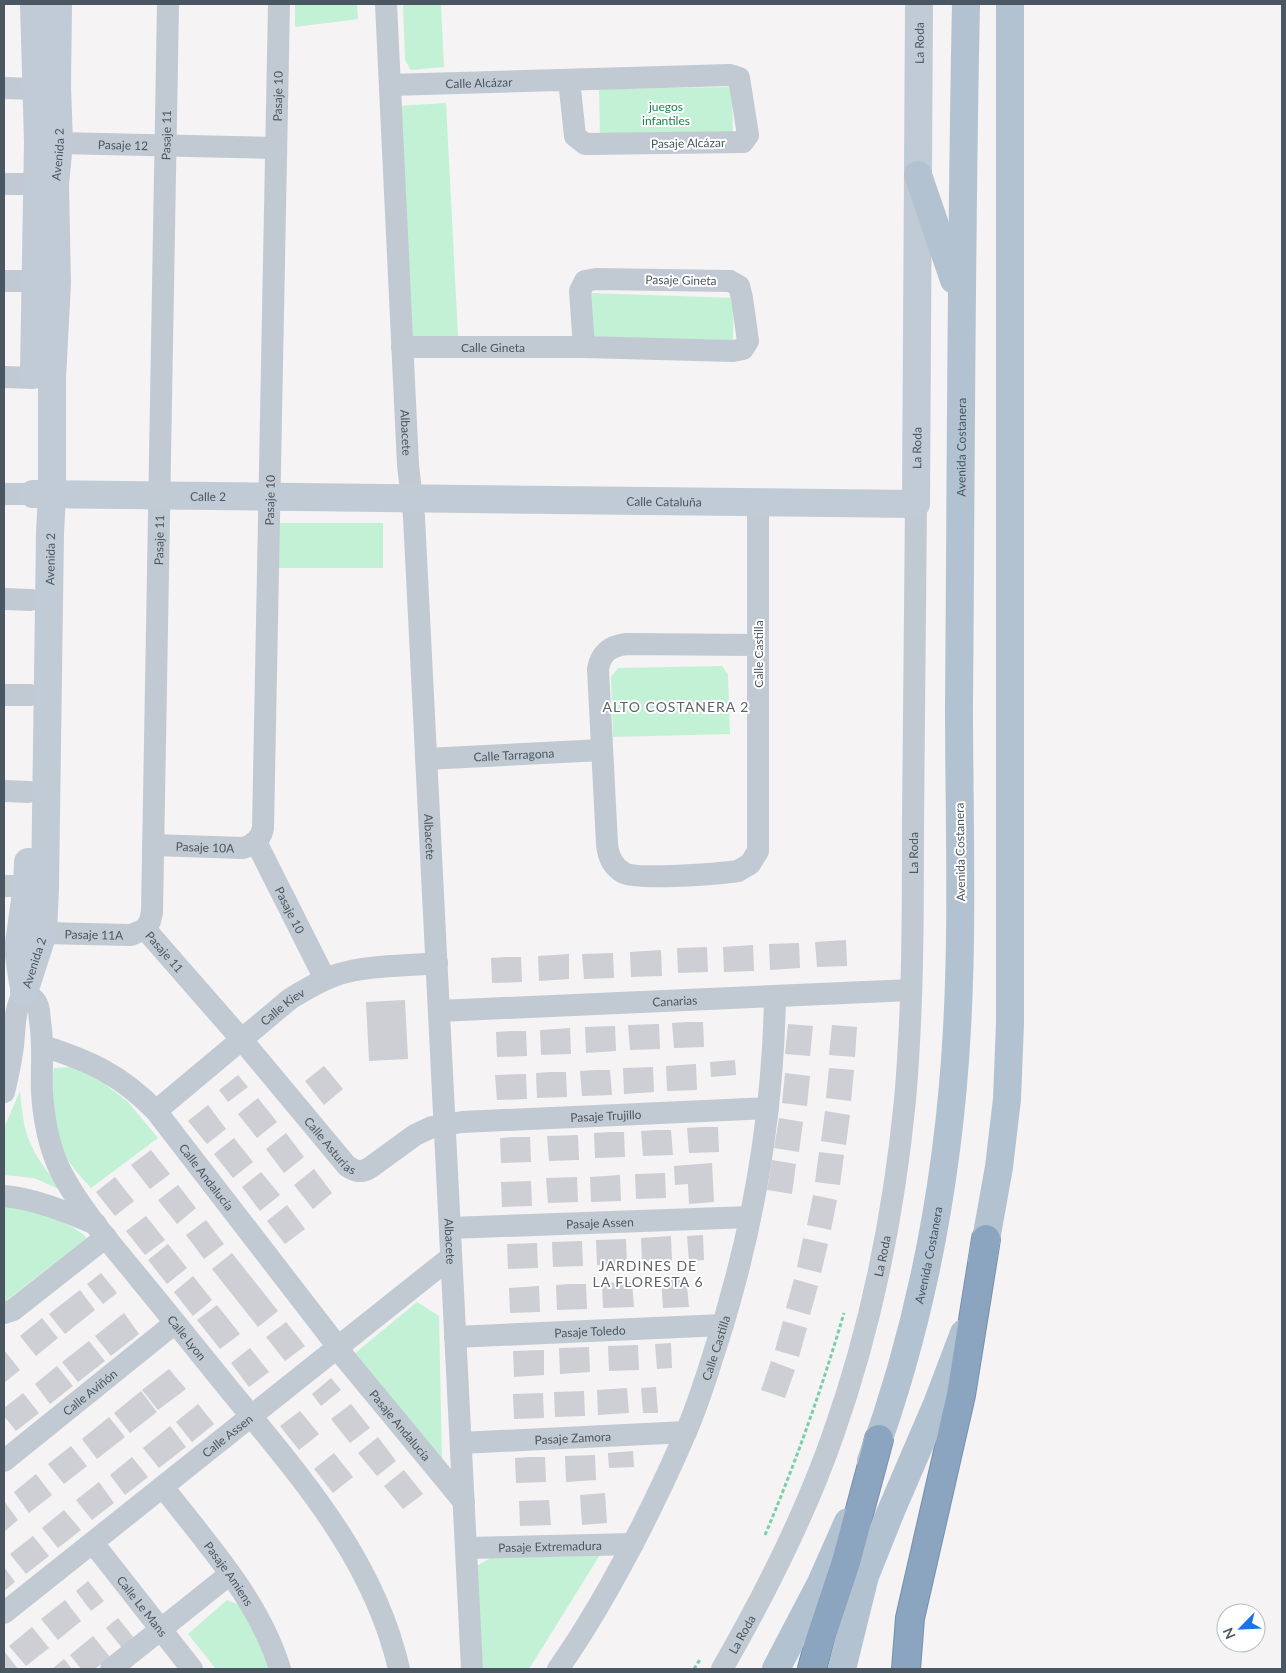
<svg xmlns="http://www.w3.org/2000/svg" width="1286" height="1673" viewBox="0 0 1286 1673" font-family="Lato,sans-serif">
<rect width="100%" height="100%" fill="#f5f3f3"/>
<!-- green -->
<g fill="#c3f1d5">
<path d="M295,4H357L358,19L295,27Z"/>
<path d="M403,4H441L444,67L411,70L405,60Z"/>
<path d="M732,87L733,137L600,139L599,89Z"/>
<path d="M446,103L458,336L408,337L396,106Z"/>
<path d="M591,293L734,298L733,342L590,340Z"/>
<rect x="277" y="523" width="106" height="45"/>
<path d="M722,666L728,675L730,734L613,737L611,677L618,668Z"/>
<path d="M70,1067L97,1078L128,1102L158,1138L91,1188C84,1180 76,1172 70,1163C55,1138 49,1097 54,1068Z"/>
<path d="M20,1091C21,1101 22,1112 24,1123C29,1149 46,1171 63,1191L34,1178L4,1175V1128Z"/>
<path d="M4,1206C30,1209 68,1220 87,1238L4,1302Z"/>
<path d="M417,1302L439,1316L442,1462L354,1354Z"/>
<path d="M603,1550L529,1669H483L475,1567L492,1557Z"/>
<path d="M227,1600L239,1605L266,1653L270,1669H216L188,1634Z"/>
</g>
<!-- building -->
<g fill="#cdcfd5">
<path d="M846,940L847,966L817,967L815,942Z"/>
<path d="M799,943L800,968L770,970L769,944Z"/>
<path d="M753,945L754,971L724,972L723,947Z"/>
<path d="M707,947L708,972L678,973L677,948Z"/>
<path d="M661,950L662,976L631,977L630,952Z"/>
<path d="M613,953L614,978L584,979L582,954Z"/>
<path d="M569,954V979L539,981L538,956Z"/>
<path d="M506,957H521L522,982L492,983L491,958Z"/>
<path d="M405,1000L408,1059L369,1061L366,1002Z"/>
<path d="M688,1022H703L704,1047L674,1048L672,1023Z"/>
<path d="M659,1024L660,1049L630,1050L628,1025Z"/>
<path d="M788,1024L813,1026L810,1056L785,1054Z"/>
<path d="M832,1025L857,1027L855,1057L829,1055Z"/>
<path d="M615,1026L616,1051L586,1053L585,1027Z"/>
<path d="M570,1028L571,1054L541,1055L540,1030Z"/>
<path d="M511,1031H526L527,1056L497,1057L496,1032Z"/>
<path d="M735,1060L736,1075L711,1077L710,1062Z"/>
<path d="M696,1064L697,1090L667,1091L666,1066Z"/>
<path d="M324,1066L343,1089L324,1105L305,1081Z"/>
<path d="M653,1067L654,1092L624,1094L623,1068Z"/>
<path d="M829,1068L854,1070L851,1101L826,1098Z"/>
<path d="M596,1070H610L612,1095L582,1096L580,1071Z"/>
<path d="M551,1072H566L567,1097L537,1098L536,1073Z"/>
<path d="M785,1073L810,1076L807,1106L782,1103Z"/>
<path d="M526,1074L527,1099L497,1100L495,1075Z"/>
<path d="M238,1075L248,1087L228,1102L219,1090Z"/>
<path d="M258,1098L277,1122L257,1138L238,1114Z"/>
<path d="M208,1105L226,1129L207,1144L188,1121Z"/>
<path d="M825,1111L850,1115L846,1145L821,1141Z"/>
<path d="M779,1118L803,1122L799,1152L774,1148Z"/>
<path d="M702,1127H718L719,1152L689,1153L687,1128Z"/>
<path d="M657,1130H671L673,1155L643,1156L641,1131Z"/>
<path d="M610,1132H624L625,1157L595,1158L594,1133Z"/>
<path d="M286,1133L304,1157L284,1173L266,1149Z"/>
<path d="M578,1135L579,1160L549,1161L547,1136Z"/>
<path d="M515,1137H530L531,1162L501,1163L500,1138Z"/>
<path d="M234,1138L253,1162L233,1178L214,1154Z"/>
<path d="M151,1150L170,1174L150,1189L131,1165Z"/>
<path d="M819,1152L844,1155L840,1185L815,1182Z"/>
<path d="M772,1160L796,1164L792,1194L767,1190Z"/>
<path d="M712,1163L714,1202L689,1204L688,1184L675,1185L674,1166Z"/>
<path d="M314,1169L332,1193L313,1209L294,1185Z"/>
<path d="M261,1172L280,1195L260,1211L242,1187Z"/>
<path d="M665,1173L666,1198L636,1199L635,1174Z"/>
<path d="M620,1175L621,1201L591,1202L590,1177Z"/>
<path d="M115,1177L134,1201L115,1216L96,1192Z"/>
<path d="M577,1177L578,1202L548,1203L546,1178Z"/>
<path d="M531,1181L532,1206L502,1207L501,1182Z"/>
<path d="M178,1185L196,1208L177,1224L158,1200Z"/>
<path d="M813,1195L837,1200L831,1230L807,1225Z"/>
<path d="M287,1205L305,1229L285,1244L267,1221Z"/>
<path d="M146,1216L165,1240L145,1255L126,1231Z"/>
<path d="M206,1220L224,1244L204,1259L186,1235Z"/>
<path d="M703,1235L704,1260L689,1261L687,1236Z"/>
<path d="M671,1236L672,1262L642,1263L641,1238Z"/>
<path d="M803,1238L828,1244L821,1273L797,1267Z"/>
<path d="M626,1239L627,1264L597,1265L596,1240Z"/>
<path d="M582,1241L583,1266L553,1267L552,1242Z"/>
<path d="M537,1243L538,1268L508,1269L507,1244Z"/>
<path d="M168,1244L187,1268L167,1284L148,1260Z"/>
<path d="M232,1253L278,1311L258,1327L212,1269Z"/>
<path d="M101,1273L117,1293L103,1304L87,1284Z"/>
<path d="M193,1276L212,1300L193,1316L174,1292Z"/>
<path d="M686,1276L689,1307L663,1308L661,1278Z"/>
<path d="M794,1279L818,1286L810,1315L786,1308Z"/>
<path d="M632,1282L634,1307L603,1308L602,1283Z"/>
<path d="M570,1284H586L587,1309L557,1310L556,1285Z"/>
<path d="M539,1286L540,1312L510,1313L509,1288Z"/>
<path d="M80,1290L95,1310L65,1334L49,1314Z"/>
<path d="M217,1305L240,1334L220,1349L197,1320Z"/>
<path d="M124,1313L139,1334L111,1356L95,1336Z"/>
<path d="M42,1318L58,1338L36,1356L20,1336Z"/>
<path d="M783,1321L807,1328L799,1357L775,1350Z"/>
<path d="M286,1322L305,1346L285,1361L266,1337Z"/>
<path d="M89,1341L105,1361L78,1382L62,1362Z"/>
<path d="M671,1343L672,1368L657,1369L655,1344Z"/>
<path d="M638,1345L639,1370L609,1371L608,1346Z"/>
<path d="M589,1347L590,1372L560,1374L559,1348Z"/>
<path d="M250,1348L269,1372L249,1387L231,1363Z"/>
<path d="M4,1350L20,1370L4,1383Z"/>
<path d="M544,1350V1375L514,1377L513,1351Z"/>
<path d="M771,1361L795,1370L785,1398L761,1390Z"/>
<path d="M57,1366L73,1386L50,1404L35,1384Z"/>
<path d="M169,1369L186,1389L158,1410L142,1390Z"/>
<path d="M331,1378L341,1390L321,1406L312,1394Z"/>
<path d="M656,1387L658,1413H643L641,1388Z"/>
<path d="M627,1388L629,1413L598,1415L597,1390Z"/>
<path d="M141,1391L157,1412L130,1433L114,1413Z"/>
<path d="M584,1391L585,1416L555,1417L554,1392Z"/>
<path d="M23,1393L39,1413L16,1431L4,1416V1408Z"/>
<path d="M543,1393L544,1418L514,1419L513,1394Z"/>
<path d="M198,1404L214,1424L192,1442L176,1422Z"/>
<path d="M351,1404L370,1428L350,1443L331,1419Z"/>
<path d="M300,1411L319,1434L299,1450L280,1426Z"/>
<path d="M109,1417L125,1437L97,1459L82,1439Z"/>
<path d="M170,1426L186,1447L159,1468L143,1448Z"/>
<path d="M378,1437L396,1461L377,1476L358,1453Z"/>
<path d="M71,1446L87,1466L64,1484L48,1464Z"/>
<path d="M633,1451L634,1467L609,1468L608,1453Z"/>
<path d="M334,1453L353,1477L333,1493L314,1469Z"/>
<path d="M595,1455L596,1480L566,1482L565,1456Z"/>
<path d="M132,1457L148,1477L125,1495L110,1475Z"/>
<path d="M530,1457H545L546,1482L516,1483L515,1458Z"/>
<path d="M404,1470L423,1494L403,1509L384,1486Z"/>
<path d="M36,1474L52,1495L29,1513L14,1492Z"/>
<path d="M99,1482L114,1503L92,1520L76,1500Z"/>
<path d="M605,1493L607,1523L582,1525L580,1495Z"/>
<path d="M549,1500L551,1525L520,1526L519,1501Z"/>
<path d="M4,1501L18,1520L4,1532Z"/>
<path d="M64,1510L81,1530L58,1548L42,1528Z"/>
<path d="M33,1536L49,1556L26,1574L10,1554Z"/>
<path d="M4,1567L15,1582L4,1591Z"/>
<path d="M88,1581L104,1601L91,1611L76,1591Z"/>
<path d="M65,1600L81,1621L58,1640L41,1619Z"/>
<path d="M118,1618L134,1638L122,1648L106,1628Z"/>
<path d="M32,1627L49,1648L26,1666L9,1646Z"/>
<path d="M93,1636L110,1657L95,1669H81L70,1655Z"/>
<path d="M4,1651L18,1669H4Z"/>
<path d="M64,1659L72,1669H52Z"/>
</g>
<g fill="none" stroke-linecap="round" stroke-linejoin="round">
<defs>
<g id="highway">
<path d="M812,1669L819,1643L846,1562L879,1439"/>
<path d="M906,1669L910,1618L961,1395L986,1239"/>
</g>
</defs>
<!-- highway casing -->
<use href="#highway" stroke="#7690ad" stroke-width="30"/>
<!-- path -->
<g stroke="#7ad0a6" stroke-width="3" stroke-dasharray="4 2.5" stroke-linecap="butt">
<path d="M765,1535C796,1462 822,1388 844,1313"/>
<path d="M694,1669L701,1658"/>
</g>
<!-- street -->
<g stroke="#c1cad2" stroke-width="22">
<path id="s1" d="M386,4L408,465L414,517L472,1669"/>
<path id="s2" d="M390,85L730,75L739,78L748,135L743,142L585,144L575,136L569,80"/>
<path d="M4,88L36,89"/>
<path id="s3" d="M59,143L276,148"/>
<path d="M4,184H37"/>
<path d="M4,281H36"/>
<path id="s4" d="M402,347H584L733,351L743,349L748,341L742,298L739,286L730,281L596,279L585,281L580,291L584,347"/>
<path d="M4,377L34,378"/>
<path d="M4,494H33"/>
<path d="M4,599L31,600"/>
<path d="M758,645L626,644C610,646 601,653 598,669L607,844C608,856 613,867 624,873C638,880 718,874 738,871L750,864L758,851V502"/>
<path d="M4,695H30"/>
<path id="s5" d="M426,759L602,750"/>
<path d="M4,791L29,792"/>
<path id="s6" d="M256,842L325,979"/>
<path id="s7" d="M153,845L243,848C254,845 261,839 263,828L279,4"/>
<path d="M4,886H27"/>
<path id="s8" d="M145,929L242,1040L347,1166C356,1172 362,1173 371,1167L415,1135L432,1127L462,1122L768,1108"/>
<path id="s9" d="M43,933L131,935L145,929L150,921L152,912L168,4"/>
<path id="s10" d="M439,1011L911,990"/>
<path id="s11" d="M43,1046C90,1061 121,1075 156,1111L338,1347L345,1358L464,1502"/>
<path id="s12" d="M4,1092C8,1076 11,1061 13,1046C15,1027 14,1009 24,992C28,995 34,998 36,1002C40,1007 39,1015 40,1021C44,1045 41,1069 42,1093C44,1122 51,1156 66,1181C86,1216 113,1246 138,1277C176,1323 213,1370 251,1416C315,1494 376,1569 399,1669"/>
<path id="s13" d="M156,1111L290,999C306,989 321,980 339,974C369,965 406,966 437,963"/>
<path d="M4,1196C36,1199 66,1212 96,1224"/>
<path id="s14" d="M450,1228L750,1217"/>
<path d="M4,1313L13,1310L106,1237"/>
<path id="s15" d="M455,1337L723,1325"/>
<path id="s16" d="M461,1443L686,1432"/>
<path id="s17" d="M4,1461L175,1323"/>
<path id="s18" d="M163,1487C207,1544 259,1600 280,1669"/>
<path id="s19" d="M93,1543L192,1669"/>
<path id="s20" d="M466,1548L633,1544"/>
<path id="s21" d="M4,1613L451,1257"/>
<path d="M111,1669L230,1574"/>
<path id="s22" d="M558,1669C590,1624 617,1575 642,1526C657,1496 672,1465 685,1434C696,1410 704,1384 712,1359C751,1242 773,1119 775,996"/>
<path id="s23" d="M722,1669C764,1596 805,1515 833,1435C871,1328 894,1213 905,1100C913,1009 913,916 913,824C914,717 915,611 916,504"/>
</g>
<!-- secondary -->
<g stroke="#c1cbd6" stroke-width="28">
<path d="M34,4L38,142L34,374"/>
<path id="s24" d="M33,494L916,504L919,4"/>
<path d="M23,983L18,950L27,886L28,862"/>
<path id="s25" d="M24,992L43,933L45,887L50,533L52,495V378L57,283L55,184L59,143L57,86L58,4"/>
</g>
<!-- primary -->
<g stroke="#b3c2d1" stroke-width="28">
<path d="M918,175L954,280"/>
<path d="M982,1262L999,1167L1007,1099L1010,1023V4"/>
<path id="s26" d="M871,1461C922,1322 949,1176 957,1029C963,921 959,812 959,704C961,471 961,237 966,4"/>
<path d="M776,1669L821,1583L848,1522"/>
<path d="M842,1669L865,1576L891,1511L937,1404L964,1333"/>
</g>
<!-- highway -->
<use href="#highway" stroke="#8ba5c1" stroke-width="28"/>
</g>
<g text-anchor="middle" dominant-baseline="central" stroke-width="4" stroke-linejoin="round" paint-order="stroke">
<!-- street labels -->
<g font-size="12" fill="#4a5661" stroke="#fff">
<text stroke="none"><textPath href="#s24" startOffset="1344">La Roda</textPath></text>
<text stroke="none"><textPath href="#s2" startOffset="89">Calle Alcázar</textPath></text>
<text stroke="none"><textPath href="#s7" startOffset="852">Pasaje 10</textPath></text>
<text stroke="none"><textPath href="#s9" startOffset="899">Pasaje 11</textPath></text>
<text transform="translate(688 143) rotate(-1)">Pasaje Alcázar</text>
<text stroke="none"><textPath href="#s3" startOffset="64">Pasaje 12</textPath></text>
<text stroke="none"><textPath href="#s25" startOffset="841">Avenida 2</textPath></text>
<text transform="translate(681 280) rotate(1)">Pasaje Gineta</text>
<text stroke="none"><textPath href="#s4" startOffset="91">Calle Gineta</textPath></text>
<text stroke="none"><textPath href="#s1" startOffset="429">Albacete</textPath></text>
<text stroke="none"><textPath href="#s26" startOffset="1024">Avenida Costanera</textPath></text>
<text stroke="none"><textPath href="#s24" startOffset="939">La Roda</textPath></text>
<text stroke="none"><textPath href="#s24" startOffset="175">Calle 2</textPath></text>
<text stroke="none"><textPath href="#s7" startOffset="448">Pasaje 10</textPath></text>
<text stroke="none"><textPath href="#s24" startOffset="631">Calle Cataluña</textPath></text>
<text stroke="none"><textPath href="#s9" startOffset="494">Pasaje 11</textPath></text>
<text stroke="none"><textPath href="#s25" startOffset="436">Avenida 2</textPath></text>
<text transform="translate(758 654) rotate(-90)">Calle Castilla</text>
<text stroke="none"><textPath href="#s5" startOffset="88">Calle Tarragona</textPath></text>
<text stroke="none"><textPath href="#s1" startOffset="834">Albacete</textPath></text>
<text stroke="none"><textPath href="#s7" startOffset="52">Pasaje 10A</textPath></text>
<text transform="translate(960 852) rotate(-91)">Avenida Costanera</text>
<text stroke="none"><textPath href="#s23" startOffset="850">La Roda</textPath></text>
<text stroke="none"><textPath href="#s6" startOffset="76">Pasaje 10</textPath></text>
<text stroke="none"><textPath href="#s9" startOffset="51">Pasaje 11A</textPath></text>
<text stroke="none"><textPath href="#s8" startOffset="30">Pasaje 11</textPath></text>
<text stroke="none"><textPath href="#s25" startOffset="31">Avenida 2</textPath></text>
<text stroke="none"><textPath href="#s10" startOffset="236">Canarias</textPath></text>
<text stroke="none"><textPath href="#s13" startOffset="164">Calle Kiev</textPath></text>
<text stroke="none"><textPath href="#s8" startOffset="585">Pasaje Trujillo</textPath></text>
<text stroke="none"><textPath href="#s8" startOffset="285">Calle Asturias</textPath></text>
<text stroke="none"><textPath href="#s11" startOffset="215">Calle Andalucía</textPath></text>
<text stroke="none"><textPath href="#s14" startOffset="150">Pasaje Assen</textPath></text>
<text stroke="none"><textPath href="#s1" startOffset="1239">Albacete</textPath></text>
<text stroke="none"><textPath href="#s26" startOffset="214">Avenida Costanera</textPath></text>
<text stroke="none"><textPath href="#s23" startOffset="445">La Roda</textPath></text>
<text stroke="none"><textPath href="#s15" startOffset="135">Pasaje Toledo</textPath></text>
<text stroke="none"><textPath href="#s12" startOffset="500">Calle Lyon</textPath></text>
<text stroke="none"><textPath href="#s22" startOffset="359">Calle Castilla</textPath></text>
<text stroke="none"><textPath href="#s17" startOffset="110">Calle Aviñón</textPath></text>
<text stroke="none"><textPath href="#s11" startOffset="530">Pasaje Andalucía</textPath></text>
<text stroke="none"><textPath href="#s21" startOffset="285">Calle Assen</textPath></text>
<text stroke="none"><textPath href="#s16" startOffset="112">Pasaje Zamora</textPath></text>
<text stroke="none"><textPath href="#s20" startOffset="84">Pasaje Extremadura</textPath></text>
<text stroke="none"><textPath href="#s18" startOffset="109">Pasaje Amiens</textPath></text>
<text stroke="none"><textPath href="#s19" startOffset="80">Calle Le Mans</textPath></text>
<text stroke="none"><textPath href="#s23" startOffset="40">La Roda</textPath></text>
</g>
<!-- park labels -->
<g font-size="12" fill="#17864f" stroke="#fff">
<text x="666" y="106">juegos<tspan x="666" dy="14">infantiles</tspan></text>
</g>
<!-- neighbourhood labels -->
<g font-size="14" letter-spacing="1" fill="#5f6368" stroke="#fff">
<text x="676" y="706">ALTO COSTANERA 2</text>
<text x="648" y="1265">JARDINES DE<tspan x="648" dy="16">LA FLORESTA 6</tspan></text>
</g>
</g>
<!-- border -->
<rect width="1286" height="1673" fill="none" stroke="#4a5661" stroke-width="10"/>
<!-- north arrow -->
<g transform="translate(1241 1628) rotate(246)"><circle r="24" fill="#ffffff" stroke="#b7bbc0"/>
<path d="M0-4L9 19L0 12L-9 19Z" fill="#1a73e8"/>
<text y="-8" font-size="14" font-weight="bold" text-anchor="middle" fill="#4a5661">N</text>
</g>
</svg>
